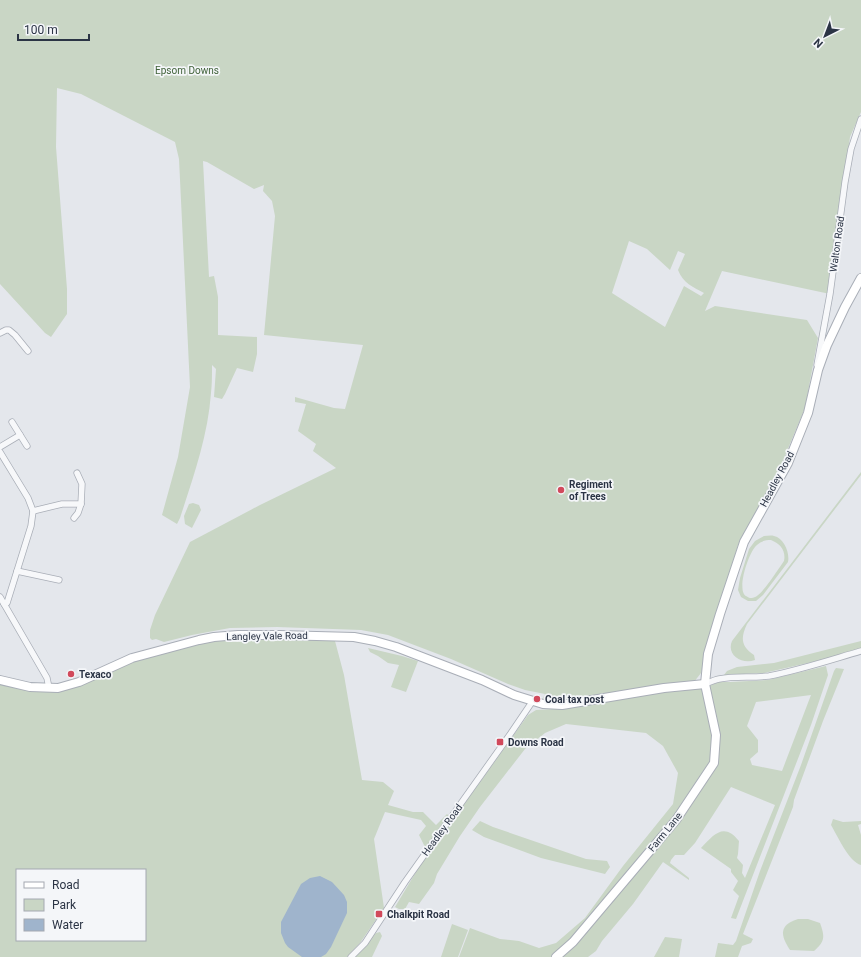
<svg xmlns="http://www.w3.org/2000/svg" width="861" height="957" viewBox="0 0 861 957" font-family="Roboto,sans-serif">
<rect width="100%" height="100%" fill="#e4e7ec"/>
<!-- green -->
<g fill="#c9d6c5" fill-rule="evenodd">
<path d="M0,0H861V112L850,137L830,294L722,271L705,311L715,306L807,320L818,338L805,408L782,463L738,545L701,673L694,682L560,702L542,700L545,694L525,690L508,684L451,659L388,635L361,630L277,627L230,628L192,635L164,642L156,639L152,640L150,638V630L155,615L190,542L260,505L336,468L313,451L316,444L298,431L306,404L295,402V397L334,408L345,409L363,345L264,335L275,216L272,201L263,191L264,185L254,189L207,162L203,161L209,277L214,276L218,297V335L257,337V354L253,372L237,368L225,394L222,399L214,397L216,369L212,365C212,375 212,384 211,393C208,436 193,478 180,518L177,524L162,515L178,457L190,387L179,159L175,142L81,94L57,88L56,147L67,289V314L51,337L45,333L0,284ZM629,241L647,249L670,270L678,251L685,254L678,270C683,283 693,287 704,293L701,296L684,286L665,327L612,293Z"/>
<path d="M861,472V475L747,624C741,637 740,646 754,655L755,660C742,665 726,655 732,641Z"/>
<path d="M193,503L199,505L201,510L192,528L185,524L184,516L189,504Z"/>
<path d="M764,536C767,536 771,535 774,536C784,538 790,553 788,562L763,595L756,601H748L741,597L738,590L740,578L749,549L755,541ZM771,540C781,544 786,551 784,561C779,568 762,595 755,597C751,599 749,598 746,596C736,590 749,551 757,545C761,541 766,540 771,540Z"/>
<path d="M229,638L315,639L335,641L344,675L362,780L383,782L394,791L388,805L413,812H423L436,825L447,814L450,817L426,849L419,835L426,826L421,820L385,812L374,839L384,908L360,943L347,957H0V683L60,691L115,667L150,655L188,646ZM17,870H145V940H17Z"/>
<path d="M861,641V648L821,660L764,673L724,675L727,671L737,667L774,663Z"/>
<path d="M368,648L402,656L418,661L406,692L391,687L399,665L388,663L378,656L370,652Z"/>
<path d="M826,666L828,675L811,725L736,919L731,918L739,896L733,890L738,881L731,872V869L701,848C714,834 724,822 739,841L738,854L737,858L743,865L742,873L745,878L775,805L731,787L695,843L684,855H675L671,860L670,863L689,878V880L663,862L633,904L602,941L596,951L588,957H563L574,947L678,823L717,766L709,686L719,682H730L768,680ZM811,695L782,771L752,765L750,759L758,752V740L747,726L756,702Z"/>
<path d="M836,668L844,669L823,721L794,800L793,807L743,934L753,939L751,943L742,946L738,957H715L718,943L733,945L736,941L760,871L801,765L834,671Z"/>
<path d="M699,687L704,692L713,734L711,763L674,820L571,940L553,957H459L470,928L500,939L519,941L539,948L556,943L585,918L623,866L673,804L678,773L663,746L646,733L566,724L545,733L525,749L480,807L460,836L437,874L434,883L419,904L409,902L405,909H399L395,907L419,867L528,715L536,710L554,709Z"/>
<path d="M833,819L843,822L861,821V824L858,825L861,835V865C849,862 837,835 831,825Z"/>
<path d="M480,821L493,827L586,859L607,861L610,867L605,874L541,858L484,837L472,830Z"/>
<path d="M798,919H808L820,923C825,937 825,941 814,951L790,950C780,935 779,925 798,919Z"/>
<path d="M452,924L468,930L458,957H441Z"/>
<path d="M380,932L382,936L372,957H355L376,933Z"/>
<path d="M665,937L682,939L679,957H654Z"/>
</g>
<!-- water -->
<path fill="#9fb4cc" d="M320,876L332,882L344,895L347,902V913L331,947L326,954L321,957H302L288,947L285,943L281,933V922L301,884L310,878Z"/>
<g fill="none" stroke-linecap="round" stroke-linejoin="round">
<defs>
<g id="street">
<path d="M0,333L6,330H9L15,335L28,351"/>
<path d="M817,365L830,294L845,182L851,149L861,119"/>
<path d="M12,422L27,446"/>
<path d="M0,447L20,435"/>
<path d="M0,452L28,498L33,511L31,526L7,603L4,604"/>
<path d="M33,511L62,504H81L82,484L77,473"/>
<path d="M74,518L78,513L81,504"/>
<path d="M17,571L59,580"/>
<path d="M0,597L47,678L49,688"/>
<path d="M705,684C710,682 714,680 719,679C735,676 752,678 769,676C800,670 830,660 861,651"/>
<path d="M351,957L365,943L405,882L511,733L532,702"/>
</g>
<g id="secondary">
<path d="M0,680L30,687L58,688L79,682L132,658L199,640L214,637L238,635H279L354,637L375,641L396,647L482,680L514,695L543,704L562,705L664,688L705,684"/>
<path d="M556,957L573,942L676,820L714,763L716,735L705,684L708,654L720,614L744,542L788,463L808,413L818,370L827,345L845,307L861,278"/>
</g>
</defs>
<!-- street casing -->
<use href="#street" stroke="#a9aeb7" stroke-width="7"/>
<!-- secondary casing -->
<use href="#secondary" stroke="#a9aeb7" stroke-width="10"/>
<!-- street -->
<use href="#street" stroke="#f7f8fa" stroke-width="5.5"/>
<!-- secondary -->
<use href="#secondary" stroke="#fff" stroke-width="8"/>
</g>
<!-- markers -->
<g fill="#d1495b" stroke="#f4f6f9" stroke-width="1.5">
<circle cx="561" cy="490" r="4"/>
<circle cx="71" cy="674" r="4"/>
<circle cx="537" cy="699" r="4"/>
<rect x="496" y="738" width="8" height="8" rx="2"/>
<rect x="375" y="910" width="8" height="8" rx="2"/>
</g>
<g text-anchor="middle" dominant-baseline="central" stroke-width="3.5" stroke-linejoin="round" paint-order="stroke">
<!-- park labels -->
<g font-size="10" fill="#3f6138" stroke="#f4f6f9">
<text x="187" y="70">Epsom Downs</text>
</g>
<!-- street labels -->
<g font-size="10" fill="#2b3445" stroke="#f4f6f9">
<text transform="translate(837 244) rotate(-82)">Walton Road</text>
<text transform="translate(777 479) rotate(-62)">Headley Road</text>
<text transform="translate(267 636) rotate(-1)">Langley Vale Road</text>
<text transform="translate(442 830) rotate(-54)">Headley Road</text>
<text transform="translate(665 832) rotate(-51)">Farm Lane</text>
</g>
<!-- poi labels -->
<g font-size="10" font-weight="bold" fill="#2b3445" stroke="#f4f6f9" text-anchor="start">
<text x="569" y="484">Regiment<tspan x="569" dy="12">of Trees</tspan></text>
<text x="79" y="674">Texaco</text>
<text x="545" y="699">Coal tax post</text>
<text x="508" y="742">Downs Road</text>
<text x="387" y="914">Chalkpit Road</text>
</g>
</g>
<!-- legend -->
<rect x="16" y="869" width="130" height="72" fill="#f4f6f9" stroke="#a4a8b1"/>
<rect x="24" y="882" width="20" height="6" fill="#ffffff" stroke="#a4a8b1"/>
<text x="52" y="889" font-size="12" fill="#2b3445">Road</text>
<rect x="24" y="899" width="20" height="12" fill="#c9d6c5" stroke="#a4a8b1"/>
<text x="52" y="909" font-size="12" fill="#2b3445">Park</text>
<rect x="24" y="919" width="20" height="12" fill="#9fb4cc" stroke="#a4a8b1"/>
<text x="52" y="929" font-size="12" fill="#2b3445">Water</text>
<!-- north arrow -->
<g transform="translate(825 36) rotate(222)" stroke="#f4f6f9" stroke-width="3" paint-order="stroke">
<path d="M0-3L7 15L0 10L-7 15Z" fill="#2b3445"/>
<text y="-6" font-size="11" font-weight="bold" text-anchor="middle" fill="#2b3445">N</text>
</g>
<!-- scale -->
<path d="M18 34v6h71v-6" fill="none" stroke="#2b3445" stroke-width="2"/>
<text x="24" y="34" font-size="12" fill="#2b3445" stroke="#f4f6f9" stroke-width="3" paint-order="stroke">100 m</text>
</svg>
